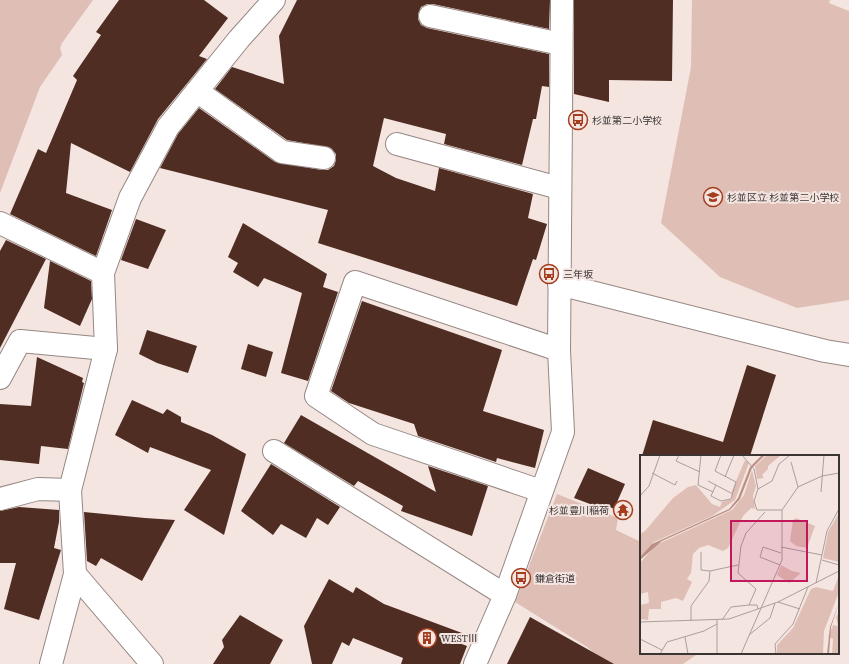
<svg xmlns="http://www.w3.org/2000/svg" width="849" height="664" viewBox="0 0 849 664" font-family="'Source Serif 4','Noto Sans JP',serif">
<rect width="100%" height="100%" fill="#f4e5e1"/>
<!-- green -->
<g fill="#dfbfb5">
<path d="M0,0H93L62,43L60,48L62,55L40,87L0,193Z"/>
<path d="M692,0H830L829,3L849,11V300L797,308L720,277L661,223L691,67Z"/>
<path d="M557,494L618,518L616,530L641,542V653H699L683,664H608L587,647L515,602Z"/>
</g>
<!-- building -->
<g fill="#502d23">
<path d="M119,0H204L228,18L199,56L207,59L158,119L130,172L71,143L66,193L112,210L96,256L10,214L38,149L46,153L77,80L73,76L101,35L96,32Z"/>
<path d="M297,0H550L549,29L433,4H427L421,7L418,14V19L421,25L427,28L549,54V87L542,86L536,119H533L522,165L444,144L446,134L384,118L373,166L396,178L435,191L439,168L533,194L528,218L547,224L536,260L533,259L517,306L318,243L328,210L160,168L178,134L199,108L275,162L322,170H328L334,166L336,160V154L331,148L287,140L215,89L232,67L284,84L279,36Z"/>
<path d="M574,0H673L672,81L609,80V102L574,94Z"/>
<path d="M136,219L166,230L148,269L121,260Z"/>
<path d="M243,223L327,274L323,287L338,292L308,381L281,373L302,293L264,278L258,287L233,272L238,263L228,257Z"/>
<path d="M6,240L46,259L0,348V251Z"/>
<path d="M50,261L91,281L92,299L80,326L44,308Z"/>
<path d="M362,301L502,350L483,411L544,430L535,468L497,458L496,462L418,436L414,424L349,403L331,391Z"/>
<path d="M147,330L197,346L188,373L157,363L139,354Z"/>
<path d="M248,344L273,352L266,377L241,369Z"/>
<path d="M37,357L83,378L82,382L84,383L68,449L41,446L39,464L0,460V404L31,406Z"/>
<path d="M747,365L776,375L750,456H642L653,420L723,442Z"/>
<path d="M132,400L163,414L167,409L181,417V422L212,435L246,454L224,535L184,510L211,470L150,447L148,453L115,435Z"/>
<path d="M301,415L436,492L428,466L488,486L472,536L401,511L403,506L358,481L354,486L284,443Z"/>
<path d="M271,464L340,507L328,525L317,518L306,538L281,524L273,535L241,511Z"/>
<path d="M588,468L625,484L614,509L608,506L606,510L574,498Z"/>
<path d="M19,507L59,510V522L54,548L61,550L39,620L4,609L16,563H0V511Z"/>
<path d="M84,512L145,518L175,520L142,581L101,558L96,566L87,561Z"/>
<path d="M329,579L353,593L356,587L384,604L462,633L459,643L467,646L460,664H401L403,658L353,638L349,646L342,642L332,664H312L304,626Z"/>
<path d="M240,615L283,640L270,664H213L224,647L222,640Z"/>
<path d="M530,617L614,664H507Z"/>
</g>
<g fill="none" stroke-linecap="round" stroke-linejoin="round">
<defs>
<g id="minor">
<path d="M430,16L561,44"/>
<path d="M197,91L282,152L324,158"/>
<path d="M397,144L559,188"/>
<path d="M0,223L103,273"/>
<path d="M559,284L825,351L849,355"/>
<path d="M0,378L20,341L106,349"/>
<path d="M274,451L505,595"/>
<path d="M541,491L373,434L316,396L355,282L559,350"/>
<path d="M0,499L38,489L70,490"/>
<path d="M75,574L152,664"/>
<path d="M51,664L75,574L70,490L106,349L103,273L130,198L168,127L239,39L274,0"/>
<path d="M475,664L505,595L563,432L559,350L562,0"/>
</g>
</defs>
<!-- minor casing -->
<use href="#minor" stroke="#958783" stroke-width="24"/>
<!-- minor -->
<use href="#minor" stroke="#fff" stroke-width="22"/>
</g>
<!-- icons -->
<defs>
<symbol id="bus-ring" viewBox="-11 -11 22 22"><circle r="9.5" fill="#f4e5e1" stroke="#a43c1e" stroke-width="1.5"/><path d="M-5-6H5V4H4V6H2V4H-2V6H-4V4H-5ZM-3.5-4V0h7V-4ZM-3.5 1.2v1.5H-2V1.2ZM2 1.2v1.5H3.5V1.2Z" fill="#a43c1e"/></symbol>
<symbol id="school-ring" viewBox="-11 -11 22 22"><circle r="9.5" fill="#f4e5e1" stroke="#a43c1e" stroke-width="1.5"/><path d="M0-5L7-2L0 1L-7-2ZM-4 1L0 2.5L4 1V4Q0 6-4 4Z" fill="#a43c1e"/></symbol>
<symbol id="temple-ring" viewBox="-11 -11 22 22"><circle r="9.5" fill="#f4e5e1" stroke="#a43c1e" stroke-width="1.5"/><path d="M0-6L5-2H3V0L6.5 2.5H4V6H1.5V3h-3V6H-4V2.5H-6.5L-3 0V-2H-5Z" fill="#a43c1e"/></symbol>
<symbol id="building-ring" viewBox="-11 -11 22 22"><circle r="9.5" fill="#f4e5e1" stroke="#a43c1e" stroke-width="1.5"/><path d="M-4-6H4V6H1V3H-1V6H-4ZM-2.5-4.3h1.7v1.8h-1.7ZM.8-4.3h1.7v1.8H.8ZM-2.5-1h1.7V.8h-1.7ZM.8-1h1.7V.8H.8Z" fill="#a43c1e"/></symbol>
</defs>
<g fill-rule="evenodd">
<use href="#bus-ring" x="567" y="109" width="22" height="22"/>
<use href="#school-ring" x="702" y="186" width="22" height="22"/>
<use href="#bus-ring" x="538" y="263" width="22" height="22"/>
<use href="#temple-ring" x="612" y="499" width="22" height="22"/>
<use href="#bus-ring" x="510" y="567" width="22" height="22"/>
<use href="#building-ring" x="416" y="627" width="22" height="22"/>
</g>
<g text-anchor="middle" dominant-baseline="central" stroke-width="4" stroke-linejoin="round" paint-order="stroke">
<!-- poi labels -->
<g font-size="10" fill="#3a3433" stroke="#f4e5e1" text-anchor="start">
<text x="592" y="120">杉並第二小学校</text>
<text x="727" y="197">杉並区立 杉並第二小学校</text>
<text x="563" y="274">三年坂</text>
<text x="609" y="510" text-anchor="end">杉並豊川稲荷</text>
<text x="535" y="578">鎌倉街道</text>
<text x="441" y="638">WESTⅢ</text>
</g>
</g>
<!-- overview -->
<g transform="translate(640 455)">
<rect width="199" height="199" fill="#f4e5e1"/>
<path d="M127,0H141L128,11V14L122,20L124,23L117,24L115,11ZM105,5L109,8L95,45L72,61L14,87L0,102V79L5,76L33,43L48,32L56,30L72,49L80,52L82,47L92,44L91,38ZM112,15L116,31L113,41L115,54L111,53L103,61L88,93L83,96L68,90L59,93L53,99L51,118L47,124L52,127L43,146L36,143L21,147V154H9L8,165L0,164V150L9,148L8,137L0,139V108L16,90L92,55L104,40ZM199,58V107L183,103L188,77ZM156,63L175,71L167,93L156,91L150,86L153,65ZM141,110L152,116L161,118L149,128L137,120ZM199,120V137L184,176L183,199H137V190L153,173L171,134L176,132L193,136ZM198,159L199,160V199H192L193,184L188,182L193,170L198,171L196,162Z" fill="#dfbfb5"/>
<path d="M122,0H125L112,13L100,44L90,55L22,86L0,105V102L12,89L89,54L98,43L110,12ZM199,148L191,172L189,199H187L190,172Z" fill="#bb9084"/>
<path fill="none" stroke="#aa9e9b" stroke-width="1" d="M39,0L36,6L60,17M61,0L58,30L73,37M102,0L114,14L118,34L114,46L117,55H142M151,7L158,32M12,18L35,30L37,26M85,22L94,0M68,26L91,38M76,30L71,41L81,46L91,44L96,27L75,16L81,0M118,34L132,26L139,9L150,0M181,37L184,0M0,41L9,31L20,0M141,92L182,100M61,97V115L70,116M182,105L199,110M140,110L120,102L123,92L141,98M176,128L187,76L199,54M138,147L160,154M109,150L116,134L98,118L101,91L106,78L125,57M82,165L91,152L109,150H117L118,154M51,166V151L69,126L70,116L98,110M0,167L89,164L138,147L199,116M109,180L130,163L135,148M45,182L48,199M0,184L22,195M20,199L27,187L64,176L77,169M77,199V165M101,199L142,105V55L158,32L182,21L199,18M136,199L135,189L153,169L168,132"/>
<path fill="#c2185b" fill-opacity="0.15" stroke="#c2185b" stroke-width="2" d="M91,66H167V126H91Z"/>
<rect width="199" height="199" fill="none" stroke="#3a3433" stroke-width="2"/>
</g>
</svg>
